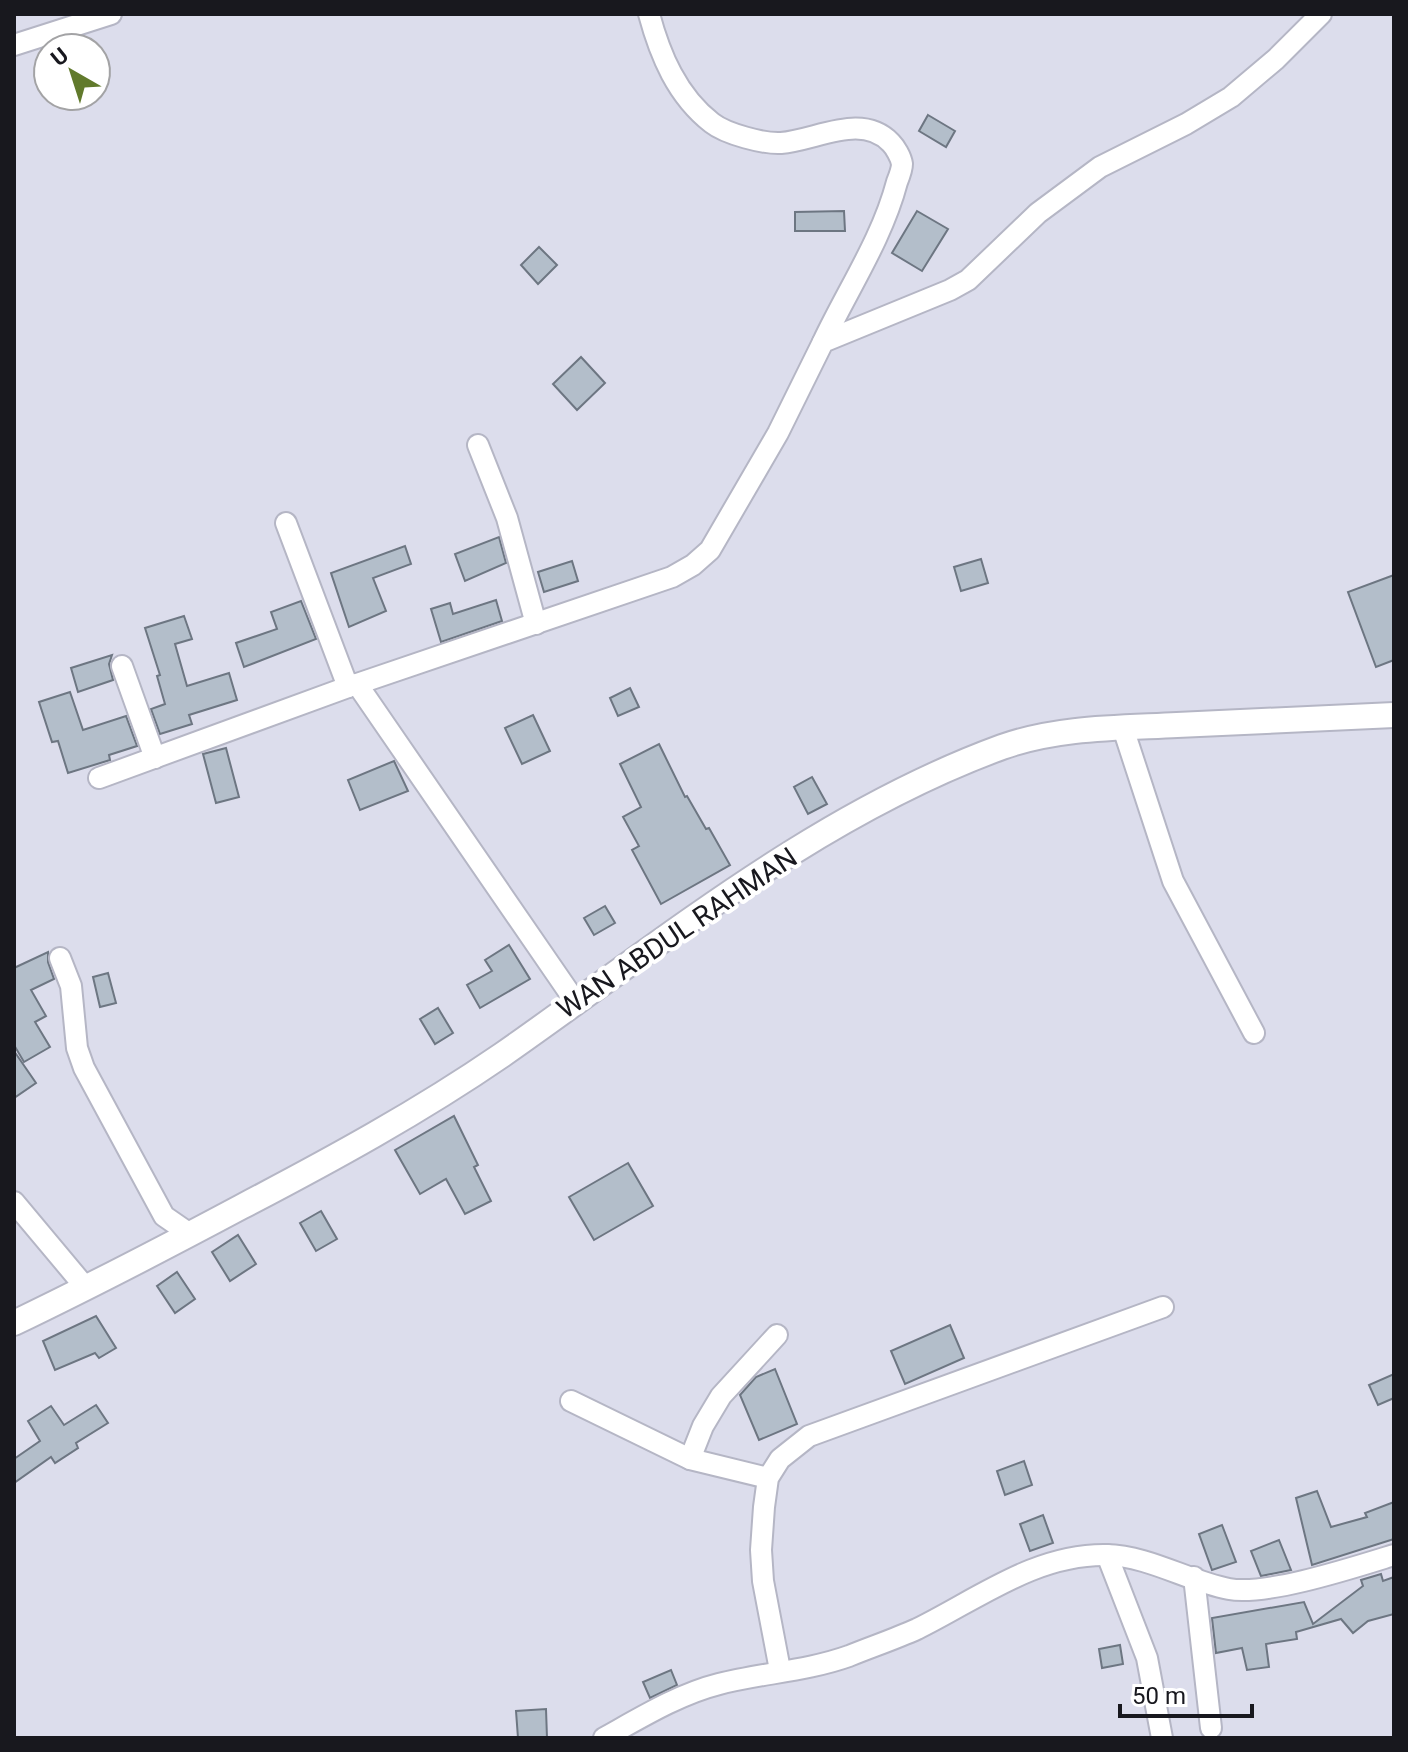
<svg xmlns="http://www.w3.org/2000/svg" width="1408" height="1752" viewBox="0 0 1408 1752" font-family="Roboto,sans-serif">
<rect width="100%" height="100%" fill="#dcddec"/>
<!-- building -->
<g fill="#b3beca" stroke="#6d7682" stroke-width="2">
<path d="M928,115L955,131L946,147L919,131Z"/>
<path d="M844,211L845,231H795V212Z"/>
<path d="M917,211L948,229L922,271L892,253Z"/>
<path d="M539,247L557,265L538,284L521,265Z"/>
<path d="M581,357L605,383L577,410L553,384Z"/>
<path d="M499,537L506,563L465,581L455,554Z"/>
<path d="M405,546L411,564L373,578L386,611L349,627L331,573Z"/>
<path d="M981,559L988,583L961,591L954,567Z"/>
<path d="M572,561L578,581L544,592L538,572Z"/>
<path d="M1394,575V660L1376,667L1348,592Z"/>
<path d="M496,600L502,621L441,642L431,609L450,603L453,614Z"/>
<path d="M301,601L316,639L244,667L236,643L277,629L271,612Z"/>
<path d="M184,616L192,639L175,644L187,686L229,673L237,700L189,715L192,724L160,734L151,709L165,704L157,676L160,675L145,628Z"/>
<path d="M112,655L109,664L113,680L78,692L71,668Z"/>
<path d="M630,688L639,707L618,716L610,698Z"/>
<path d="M70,692L83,730L126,716L137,746L109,755L110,760L68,773L58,741L52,742L39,702Z"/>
<path d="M533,715L550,751L522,764L505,728Z"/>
<path d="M659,744L685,797L687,796L706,829L709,828L730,865L661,904L632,850L639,846L623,817L641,807L620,764Z"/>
<path d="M226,748L239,797L216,803L203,754Z"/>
<path d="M394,761L408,791L360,810L348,780Z"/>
<path d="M812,777L827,804L808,814L794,787Z"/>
<path d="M605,906L615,923L594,935L584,918Z"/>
<path d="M509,945L530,979L480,1008L467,985L492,971L485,960Z"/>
<path d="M48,952V962L54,979L31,990L46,1016L35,1022L50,1047L24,1062L14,1045V968Z"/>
<path d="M108,973L116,1003L100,1007L93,977Z"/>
<path d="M438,1008L453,1033L435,1044L420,1019Z"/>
<path d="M14,1051L36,1083L14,1098Z"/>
<path d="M454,1116L478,1165L474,1167L491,1201L465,1214L446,1179L420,1194L395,1150Z"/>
<path d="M628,1163L653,1206L594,1240L569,1197Z"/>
<path d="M321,1211L337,1239L316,1251L300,1223Z"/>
<path d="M238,1235L256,1264L230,1281L212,1252Z"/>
<path d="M177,1272L195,1299L175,1313L157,1286Z"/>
<path d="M96,1316L116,1348L99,1358L95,1353L55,1370L43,1341Z"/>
<path d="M950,1325L964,1358L905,1384L891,1351Z"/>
<path d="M775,1369L797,1424L759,1440L740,1395L756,1377Z"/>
<path d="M1394,1374V1398L1378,1405L1369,1385Z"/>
<path d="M96,1405L108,1423L76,1443L78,1448L55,1463L51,1457L14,1483V1459L40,1441L28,1421L51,1406L64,1425Z"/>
<path d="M1024,1461L1032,1485L1005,1495L997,1471Z"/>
<path d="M1317,1491L1331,1527L1367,1517L1365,1513L1394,1502V1539L1312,1565L1296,1498Z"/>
<path d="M1043,1515L1053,1543L1030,1551L1020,1524Z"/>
<path d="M1222,1525L1236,1562L1212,1570L1199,1534Z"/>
<path d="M1279,1540L1291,1570L1261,1576L1251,1551Z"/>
<path d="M1381,1574L1383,1581L1394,1577V1614L1368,1621L1353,1633L1341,1619L1296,1632L1297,1639L1266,1644L1269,1667L1247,1670L1242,1648L1216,1653L1212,1618L1304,1602L1313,1624L1363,1586L1361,1580Z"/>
<path d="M1120,1645L1123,1664L1102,1668L1099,1649Z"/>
<path d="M671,1670L677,1685L650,1698L643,1682Z"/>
<path d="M546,1709L547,1738H518L516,1711Z"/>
</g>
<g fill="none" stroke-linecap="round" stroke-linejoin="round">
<defs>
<g id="minor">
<path d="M649,14C660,55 677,96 712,123C726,134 764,144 781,143C817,140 862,112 891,143C895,147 901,157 902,164C902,169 899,177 897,182C882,239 848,289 823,342"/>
<path d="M14,45L111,14"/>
<path d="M478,445L507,518L536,624"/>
<path d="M286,523L348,687L357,684L575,1001"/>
<path d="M122,666L155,758"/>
<path d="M357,684L672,577L693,565L710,550L778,433L823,342L950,290L968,280L1038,213L1100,167L1186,124L1231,97L1276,59L1321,14"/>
<path d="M1123,728L1173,881L1254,1033"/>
<path d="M99,778L348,687"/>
<path d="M60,958L71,986L77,1048L84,1068L164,1216L190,1234"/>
<path d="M14,1202L86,1288"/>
<path d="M571,1401L690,1459L768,1478"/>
<path d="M690,1459L703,1426L721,1396L777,1335"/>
<path d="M1107,1555L1147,1658L1162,1738"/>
<path d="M1194,1577L1211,1728"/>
<path d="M780,1670L763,1581L761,1550L764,1507L768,1478L780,1459L809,1436L1163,1307"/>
<path d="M604,1738C640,1718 679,1694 719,1684C762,1673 807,1671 849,1656C871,1647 895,1639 917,1629C978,1599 1035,1554 1106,1555C1150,1556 1187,1581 1229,1589C1267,1596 1355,1567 1394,1555"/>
</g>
<path id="tertiary" d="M14,1323C91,1286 166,1247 241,1207C331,1160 419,1112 502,1055C661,944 816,815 1002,747C1058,727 1119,728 1177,725C1250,722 1322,718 1394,715"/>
</defs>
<!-- minor casing -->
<use href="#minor" stroke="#b5b6c5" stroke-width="24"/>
<!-- tertiary casing -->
<use href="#tertiary" stroke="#b5b6c5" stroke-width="28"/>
<!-- minor -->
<use href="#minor" stroke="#fff" stroke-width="20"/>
<!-- tertiary -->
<use href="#tertiary" stroke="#fff" stroke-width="24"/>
</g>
<g text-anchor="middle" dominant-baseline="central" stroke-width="8" stroke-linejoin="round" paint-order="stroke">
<!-- street labels -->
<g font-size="28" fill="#18181e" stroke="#fff">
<text transform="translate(677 933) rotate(-34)">WAN ABDUL RAHMAN</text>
</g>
</g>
<!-- border -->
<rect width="1408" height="1752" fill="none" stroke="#18181e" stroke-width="32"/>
<!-- north arrow -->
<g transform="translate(72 72) rotate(321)"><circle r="38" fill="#ffffff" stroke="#a3a3a5" stroke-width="2"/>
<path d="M0-6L14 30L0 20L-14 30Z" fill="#617a2c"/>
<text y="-12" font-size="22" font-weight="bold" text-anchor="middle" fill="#18181e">U</text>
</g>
<!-- scale -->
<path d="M1120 1704v12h132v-12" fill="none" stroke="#18181e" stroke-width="4"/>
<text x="1132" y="1704" font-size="24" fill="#18181e" stroke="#ffffff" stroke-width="6" paint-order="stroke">50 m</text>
</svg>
